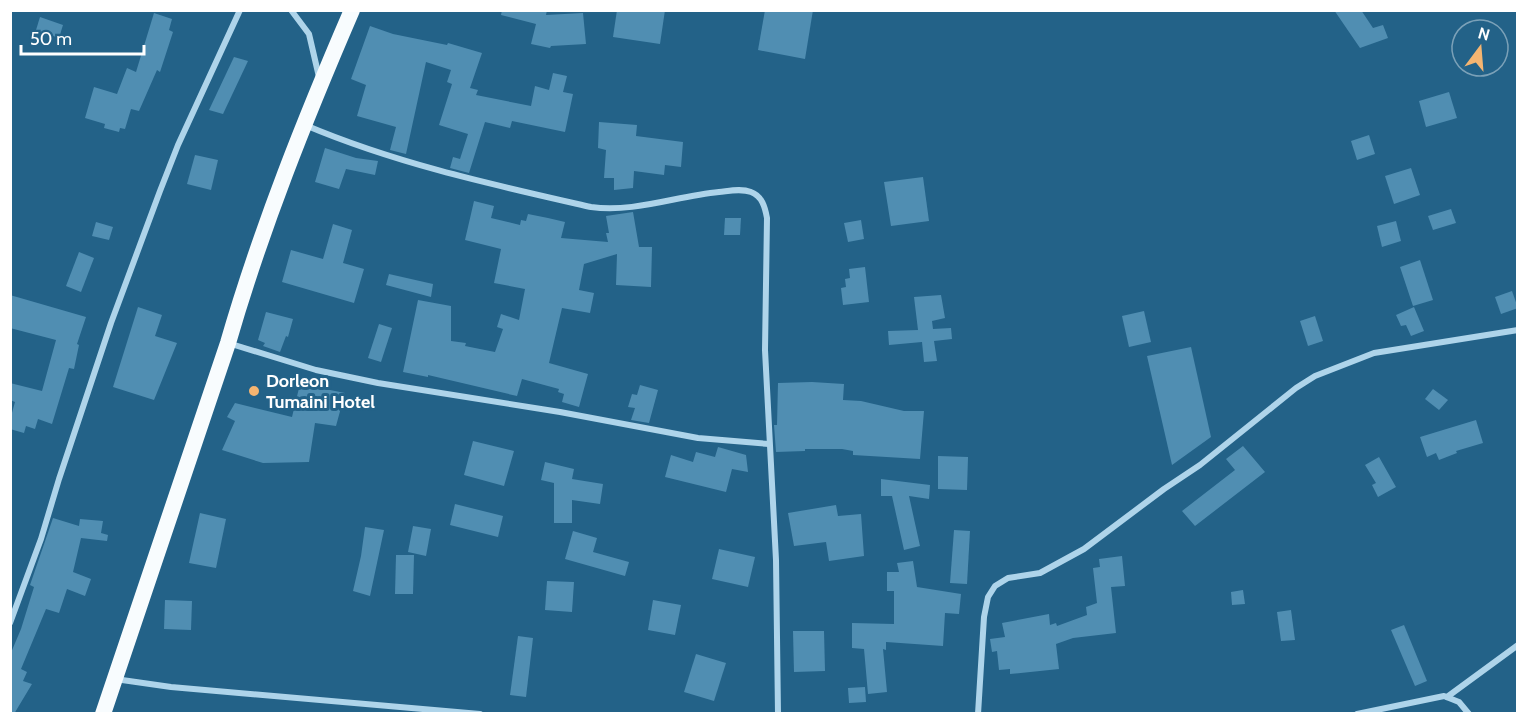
<svg xmlns="http://www.w3.org/2000/svg" width="1528" height="724" viewBox="0 0 1528 724" font-family="Cabin,sans-serif">
<rect width="100%" height="100%" fill="#236288"/>
<!-- building -->
<g fill="#508eb2">
<path d="M502,10H547L546,15L583,13L586,44L551,46L550,48L531,44L536,24L501,15Z"/>
<path d="M617,10H665L660,44L613,37Z"/>
<path d="M765,10H813L805,59L758,50Z"/>
<path d="M1334,10H1361L1373,28L1383,25L1388,38L1360,48Z"/>
<path d="M154,13L172,19L169,30L173,32L160,72L157,70L139,111L131,109L125,129L120,128L119,132L104,128L105,124L85,118L94,87L117,94L127,68L136,72Z"/>
<path d="M40,17L63,25L59,38L36,30Z"/>
<path d="M370,26L393,34L447,45L448,43L482,53L470,88L478,90L476,95L531,106L535,86L549,90L553,73L567,76L563,92L573,94L565,132L512,121L510,128L485,122L469,173L450,168L453,157L460,159L468,134L439,125L452,84L447,82L451,70L426,62L406,154L390,150L396,127L357,116L366,85L351,79Z"/>
<path d="M234,57L248,61L223,114L209,110Z"/>
<path d="M1449,92L1457,118L1426,127L1419,101Z"/>
<path d="M599,122L637,125L636,136L683,142L681,167L665,165L664,175L634,171L633,188L614,190V178H604L606,150L598,148Z"/>
<path d="M1369,135L1375,154L1357,160L1351,141Z"/>
<path d="M325,148L356,158L378,161L375,175L346,169L339,189L315,182Z"/>
<path d="M195,155L218,160L211,190L187,184Z"/>
<path d="M1411,168L1420,195L1394,204L1385,176Z"/>
<path d="M923,177L929,221L891,226L884,182Z"/>
<path d="M474,201L494,206L491,218L520,225L521,220L526,221L528,214L548,218L565,222L561,238L608,242L606,233H609L606,216L633,212L639,247H652L651,287L616,285L617,254L584,264L579,290L594,293L590,313L562,308L549,363L588,374L579,407L562,402L564,394L558,392L559,389L522,379L517,396L428,375V377L403,372L418,300L451,306V341L466,343L465,346L495,352L503,329L497,327L501,314L519,320L525,289L494,283L501,249L465,240Z"/>
<path d="M1451,209L1456,223L1433,230L1428,216Z"/>
<path d="M725,218H741L740,235H724Z"/>
<path d="M861,220L864,239L848,242L844,223Z"/>
<path d="M1396,221L1401,241L1382,247L1377,226Z"/>
<path d="M96,222L113,227L109,240L92,236Z"/>
<path d="M333,224L352,230L343,263L364,269L354,303L282,282L291,250L323,259Z"/>
<path d="M79,252L94,258L81,292L66,286Z"/>
<path d="M1420,260L1433,300L1413,306L1400,267Z"/>
<path d="M865,267L869,302L843,305L841,288L846,287L845,279L850,278L849,269Z"/>
<path d="M389,274L433,284L431,297L386,285Z"/>
<path d="M1512,291L1518,308L1501,314L1495,297Z"/>
<path d="M10,295L86,317L77,344L79,345L74,369L69,368L52,424L38,419L35,429L26,426L24,433L10,429V420L15,402L10,400V383L42,391L56,340L10,328Z"/>
<path d="M941,295L945,318L932,321L933,329L951,328L952,339L934,341L937,361L924,362L922,342L889,345L888,331L918,330L914,297Z"/>
<path d="M138,307L162,315L155,336L177,343L154,400L113,387Z"/>
<path d="M1414,307L1424,331L1411,336L1406,325L1401,326L1396,315Z"/>
<path d="M1144,311L1151,342L1129,347L1122,316Z"/>
<path d="M266,312L293,319L288,337L286,336L280,352L263,346L265,343L258,340Z"/>
<path d="M1315,316L1323,341L1308,346L1300,321Z"/>
<path d="M379,324L392,328L381,362L368,358Z"/>
<path d="M1191,347L1211,437L1172,465L1147,356Z"/>
<path d="M812,382L844,384L843,400L861,401L904,411H924L920,459L853,455V451L842,449H805V451L776,452L774,425H777L778,383Z"/>
<path d="M300,384L345,393L336,426L315,423L309,462L263,463L222,450L235,421L227,417L235,403L292,417Z"/>
<path d="M640,385L658,390L649,423L631,420L635,408L628,407L632,394L637,395Z"/>
<path d="M1433,389L1448,400L1439,410L1425,399Z"/>
<path d="M1476,420L1483,443L1456,451L1457,453L1439,460L1436,453L1427,457L1420,437Z"/>
<path d="M473,441L514,451L504,486L464,475Z"/>
<path d="M1243,446L1265,472L1195,526L1182,511L1235,470L1226,459Z"/>
<path d="M718,447L746,455L748,472L732,469L726,492L665,477L671,455L693,462L696,452L715,457Z"/>
<path d="M938,456L968,457L967,490L938,489Z"/>
<path d="M1379,457L1396,487L1378,497L1372,485L1376,483L1365,465Z"/>
<path d="M545,462L574,469L572,479L603,484L600,504L572,500V523H554V483L541,480Z"/>
<path d="M881,479L930,485L929,499L909,496L920,546L904,550L892,496H881Z"/>
<path d="M455,504L503,516L498,537L450,525Z"/>
<path d="M836,505L838,516L861,514L864,556L829,561L826,542L794,546L788,513Z"/>
<path d="M200,513L226,519L216,568L189,563Z"/>
<path d="M53,518L79,526L80,519L103,521L101,533L108,535L107,541L81,538L73,572L91,579L85,596L67,589L59,613L46,609L21,669L27,672L23,681L32,684L14,714H10V655L21,629L34,587L30,585Z"/>
<path d="M413,526L431,529L426,556L408,552Z"/>
<path d="M365,527L384,530L370,596L353,591L361,556Z"/>
<path d="M954,530L970,531L967,584L950,583Z"/>
<path d="M573,531L597,538L593,552L629,562L625,576L565,559Z"/>
<path d="M719,549L755,557L748,587L712,579Z"/>
<path d="M396,555H414L413,594H395Z"/>
<path d="M1122,556L1125,586L1111,587L1116,633L1073,638L1056,644L1059,669L1010,674V669L999,670L997,651L992,652L990,639L1005,637L1002,623L1049,614L1050,625L1056,623L1057,626L1087,615L1086,607L1097,603L1093,568L1100,567L1099,559Z"/>
<path d="M913,561L917,587L961,594L959,614L945,613L943,646L886,642V650L883,649L887,692L868,694L864,649L852,648V623L894,624V591H887V572H899L897,563Z"/>
<path d="M547,581L574,582L572,612L545,610Z"/>
<path d="M1243,590L1245,604L1232,605L1231,592Z"/>
<path d="M165,600L192,601L191,630L164,629Z"/>
<path d="M653,600L681,605L675,635L648,630Z"/>
<path d="M1291,610L1295,640L1281,641L1277,612Z"/>
<path d="M1404,625L1427,681L1415,686L1391,630Z"/>
<path d="M793,631H824L825,671L794,672Z"/>
<path d="M518,636L533,638L526,697L510,695Z"/>
<path d="M696,654L726,663L714,701L684,692Z"/>
<path d="M865,687L866,702L849,703L848,688Z"/>
</g>
<g fill="none" stroke-linecap="round" stroke-linejoin="round">
<!-- minor -->
<g stroke="#aed4ea" stroke-width="6">
<path d="M291,10L309,34L319,77"/>
<path d="M305,125C397,164 494,185 591,207C634,213 676,196 719,192C729,191 741,188 751,192C762,196 765,207 767,218L765,350L776,560L778,714"/>
<path d="M228,343L316,370L378,383L560,412L698,438L769,444"/>
<path d="M10,623L41,539L59,479L111,323L160,191L178,145L240,10"/>
<path d="M115,679L171,687L480,714"/>
<path d="M1447,697L1518,645"/>
<path d="M978,714L984,617L988,597L995,586L1008,578L1040,573L1084,549L1164,489L1200,465L1296,388L1315,376L1374,353L1518,330"/>
<path d="M1357,714L1444,696L1459,702L1469,714"/>
</g>
<!-- trunk -->
<path stroke="#f8fcfe" stroke-width="16" d="M103,714L228,343C261,229 305,119 352,10"/>
</g>
<!-- markers -->
<circle fill="#f5b571" stroke="#236288" stroke-width="2" cx="254" cy="391" r="6"/>
<g text-anchor="middle" dominant-baseline="central" stroke-width="6" stroke-linejoin="round" paint-order="stroke">
<!-- poi labels -->
<g font-size="18" font-weight="bold" fill="#fff" stroke="#236288" text-anchor="start">
<text x="266" y="381">Dorleon<tspan x="266" dy="21">Tumaini Hotel</tspan></text>
</g>
</g>
<!-- border -->
<rect width="1528" height="724" fill="none" stroke="#ffffff" stroke-width="24"/>
<!-- north arrow -->
<g transform="translate(1480 48) rotate(16)"><circle r="28" fill="#236288" stroke="#7ba1b8" stroke-width="1.5"/>
<path d="M0-4.5L10 22L0 15L-10 22Z" fill="#f5b571"/>
<text y="-9" font-size="16" font-weight="bold" text-anchor="middle" fill="#ffffff">N</text>
</g>
<!-- scale -->
<path d="M21 45v9h123v-9" fill="none" stroke="#ffffff" stroke-width="3"/>
<text x="30" y="45" font-size="18" fill="#ffffff" stroke="#236288" stroke-width="4.5" paint-order="stroke">50 m</text>
</svg>
